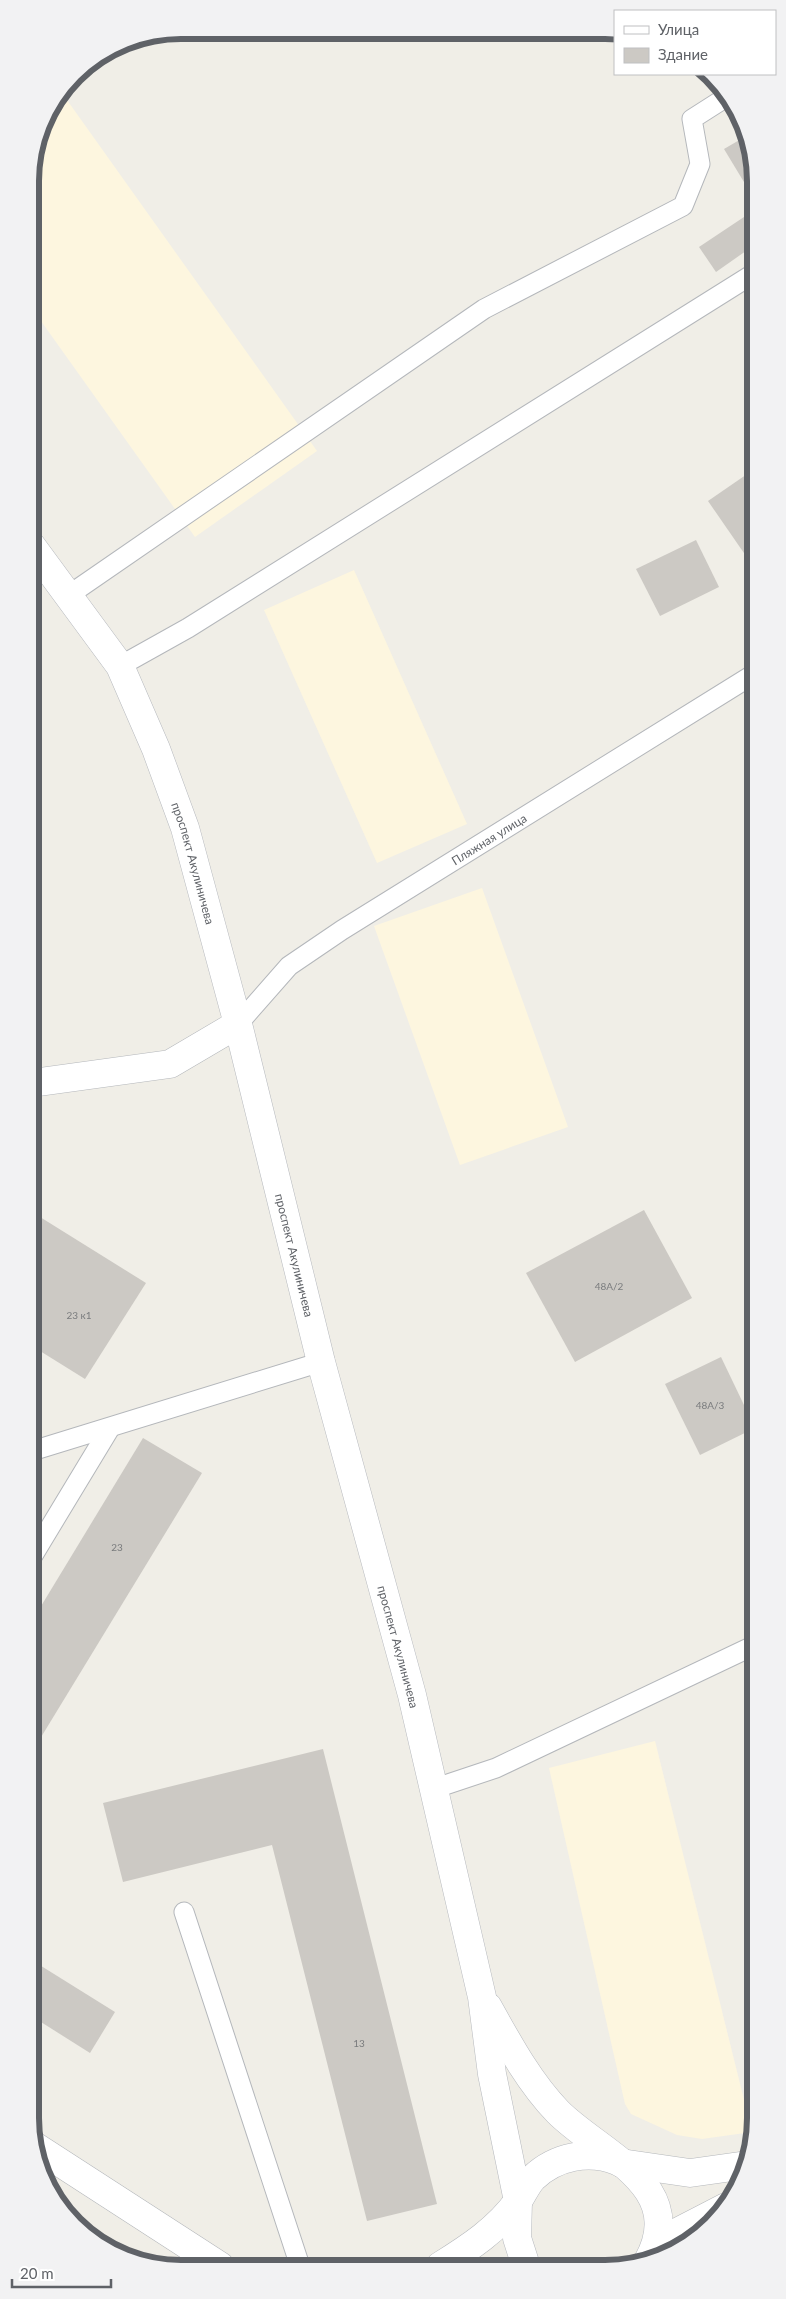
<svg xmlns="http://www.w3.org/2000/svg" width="786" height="2299" viewBox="0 0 786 2299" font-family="Lato,sans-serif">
<rect width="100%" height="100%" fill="#f0eee7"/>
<!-- commercial -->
<g fill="#fdf6df">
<path d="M62,93L317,451L195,537L31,307L30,170L45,114Z"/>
<path d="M354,570L467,824L377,863L264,610Z"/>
<path d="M482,888L568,1127L460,1165L374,926Z"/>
<path d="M655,1741L752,2132L702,2139L677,2135L631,2114L625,2104L549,1768Z"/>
</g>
<!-- building -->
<g fill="#ccc9c4">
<path d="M748,135L753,151V197L724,149Z"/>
<path d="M744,217L753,231V246L716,272L699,247Z"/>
<path d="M753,470L754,551L746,556L708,501Z"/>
<path d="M696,540L719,587L660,616L636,569Z"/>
<path d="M644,1210L692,1298L575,1362L526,1273Z"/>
<path d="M32,1212L146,1283L85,1379L32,1346Z"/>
<path d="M721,1357L755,1428L700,1455L665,1384Z"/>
<path d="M143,1438L202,1473L32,1752V1621Z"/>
<path d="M323,1749L437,2204L367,2221L272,1845L123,1882L103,1803Z"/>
<path d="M38,1964L115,2012L90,2053L33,2017V1972Z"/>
</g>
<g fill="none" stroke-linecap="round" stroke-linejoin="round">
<defs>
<g id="lane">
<path d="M69,595L484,309L683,206L700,164L692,119L728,96"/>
<path d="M120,666L188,628L753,274"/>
<path id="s1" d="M238,1024L289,966L342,930L754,674"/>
<path d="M32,1451L321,1362"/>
<path d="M32,1557L110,1428"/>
<path d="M433,1789L496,1768L755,1645"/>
<path d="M184,1912L300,2266"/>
</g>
<g id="street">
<path d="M32,1083L170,1064L238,1024"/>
<path d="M33,2145L220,2266"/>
<path d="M621,2163L690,2173L747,2165"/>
<path d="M653,2259L652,2254L664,2239L726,2207"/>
<path d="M440,2266C469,2248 498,2229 518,2201"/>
</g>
<g id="secondary">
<path id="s2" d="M31,545L120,666L156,749L185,828L238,1024L321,1362L412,1695L482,1997L492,2074L518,2201L517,2238L526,2266"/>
<path d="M488,2007C508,2043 529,2082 558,2112C601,2155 689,2185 648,2261"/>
<path d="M518,2201C523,2194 527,2184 533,2178C556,2156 589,2150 617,2161"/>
</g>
</defs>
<!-- lane casing -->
<use href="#lane" stroke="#b4b7bb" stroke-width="21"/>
<!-- street casing -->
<use href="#street" stroke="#b4b7bb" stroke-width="29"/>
<!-- secondary casing -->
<use href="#secondary" stroke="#b6b9be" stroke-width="29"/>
<!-- lane -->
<use href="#lane" stroke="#fff" stroke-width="19"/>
<!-- street -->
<use href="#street" stroke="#fff" stroke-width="28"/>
<!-- secondary -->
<use href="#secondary" stroke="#fff" stroke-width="28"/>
</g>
<g text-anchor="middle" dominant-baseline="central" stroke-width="4.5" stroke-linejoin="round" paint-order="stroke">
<!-- number labels -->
<g font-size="10" fill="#7a7c7e">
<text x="609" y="1286">48А/2</text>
<text x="79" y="1315">23 к1</text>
<text x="710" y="1405">48А/3</text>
<text x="117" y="1547">23</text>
<text x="359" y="2043">13</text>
</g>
<!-- street labels -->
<g font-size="12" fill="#5f6267" stroke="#fff">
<text stroke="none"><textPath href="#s1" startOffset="314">Пляжная улица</textPath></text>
<text stroke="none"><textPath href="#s2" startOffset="361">проспект Акулиничева</textPath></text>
<text stroke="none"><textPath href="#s2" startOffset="766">проспект Акулиничева</textPath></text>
<text stroke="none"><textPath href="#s2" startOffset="1171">проспект Акулиничева</textPath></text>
</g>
</g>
<!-- crop -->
<path d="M0 0H786V2299H0ZM181 39H605A142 142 0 0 1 747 181V2118A142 142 0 0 1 605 2260H181A142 142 0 0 1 39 2118V181A142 142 0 0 1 181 39Z" fill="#f2f2f3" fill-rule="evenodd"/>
<path fill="none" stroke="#5f6267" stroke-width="6" d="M181 39H605A142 142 0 0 1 747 181V2118A142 142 0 0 1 605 2260H181A142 142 0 0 1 39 2118V181A142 142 0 0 1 181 39Z"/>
<!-- legend -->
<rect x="614" y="10" width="162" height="65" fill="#ffffff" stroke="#bfc0c2"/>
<rect x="624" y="26" width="25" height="8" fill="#ffffff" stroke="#bfc0c2"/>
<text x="658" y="35" font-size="15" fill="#5f6267">Улица</text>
<rect x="624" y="48" width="25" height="15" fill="#ccc9c4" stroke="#bfc0c2"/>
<text x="658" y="60" font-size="15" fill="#5f6267">Здание</text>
<!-- scale -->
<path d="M12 2279v8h99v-8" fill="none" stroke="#5f6267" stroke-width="2.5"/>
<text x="20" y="2279" font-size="15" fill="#5f6267" stroke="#ffffff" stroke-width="4" paint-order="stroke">20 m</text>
</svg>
